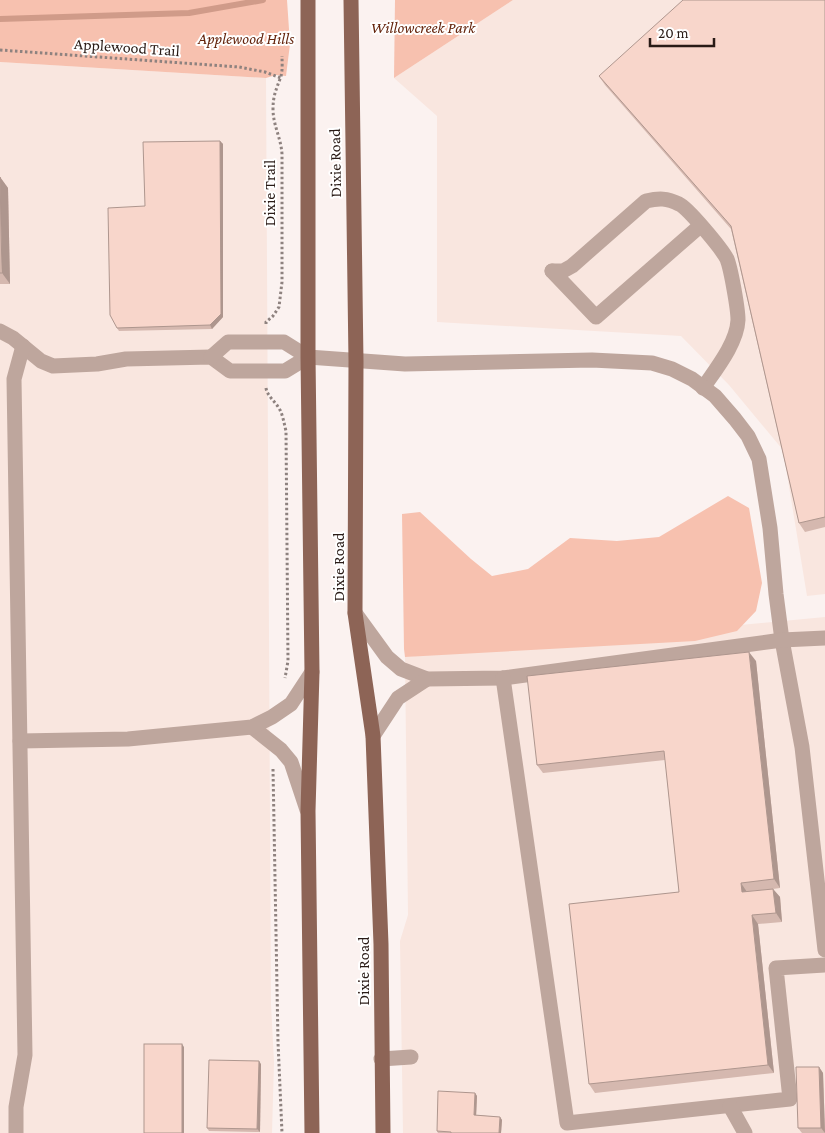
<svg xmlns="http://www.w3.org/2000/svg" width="825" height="1133" viewBox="0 0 825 1133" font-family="'Crimson Pro',serif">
<rect width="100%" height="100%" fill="#fbf2f0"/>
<!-- built -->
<g fill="#f9e6df">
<path d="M513,0H825V594L807,596L783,450L729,385L681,336L437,322V116L394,78Z"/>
<path d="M0,62L266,78L271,1004L274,1062L272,1133H0Z"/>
<path d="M825,617V1133H403L400,941L408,915L405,657Z"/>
</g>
<!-- green -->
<g fill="#f7c1af">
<path d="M0,0H287L290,44L286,76L276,75L266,78L0,62Z"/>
<path d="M395,0H513L394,78Z"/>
<path d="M728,496L749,508L762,583L756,611L737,631L695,641L405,657L404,649L402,514L420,512L471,559L492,576L528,569L570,538L617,541L659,537Z"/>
</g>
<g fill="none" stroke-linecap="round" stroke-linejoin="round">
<!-- stream -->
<path stroke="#d09b89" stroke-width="6" d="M0,19L189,13L263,0"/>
<!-- path -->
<g stroke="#8e827f" stroke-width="3" stroke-dasharray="2.5 2.5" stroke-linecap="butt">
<path d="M0,50L239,67L265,72L281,78"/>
<path d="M266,324V322L273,316L279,307L282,282V154C281,138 273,125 273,109C273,96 276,90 280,79C283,72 282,63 282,56"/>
<path d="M266,388C267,396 276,402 280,410C283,416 284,423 286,431L288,661L285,678"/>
<path d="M273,769L278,1042L282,1133"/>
</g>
<!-- minor -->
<g stroke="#bea69d" stroke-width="15">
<path d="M552,271H563L572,266L646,201C659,198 667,198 679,204C688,208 722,249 727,259C731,269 738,309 738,320C737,343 716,369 703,388"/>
<path d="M552,271L596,317L700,226"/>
<path d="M0,331L13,338L41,361L53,366L97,364L126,359L211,357L230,371H285L308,357"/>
<path d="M211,357L228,342H284L308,357L405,364L592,360L652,363L672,369L692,379L715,396L735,419L748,436L759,459L770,528L776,594L782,640L802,747L825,950"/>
<path d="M355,613L387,657L401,669L427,679L503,678L782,640L825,638"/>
<path d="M503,678L567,1123L790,1099L776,968L825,965"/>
<path d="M252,727L281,750L291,762L307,810"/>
<path d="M373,736L398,698L427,679"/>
<path d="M20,741L128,739L252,727L272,717L291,704L312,672"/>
<path d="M381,1059L411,1057"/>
<path d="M730,1106L745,1133"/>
<path d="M16,1133V1107L25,1055L14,379L23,346"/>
</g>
<!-- major -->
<g stroke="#8d6456" stroke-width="15">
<path d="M308,0V357L312,672L308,811L312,1133"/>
<path d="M351,0L356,361L355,613L373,736L381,944L383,1133"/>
</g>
</g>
<!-- wall -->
<g fill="#d5b8af">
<path d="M825,0V527L805,532L799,523L731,229L605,85L599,76Z"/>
<path d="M220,141L223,144V317L212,329L119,331L117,328L145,206Z"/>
<path d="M0,177L8,188L10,284H0Z"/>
<path d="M756,661L780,888L773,889L780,897L782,922L758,924L774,1073L595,1093L589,1084L679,892L665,760L543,773L537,765Z"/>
<path d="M261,1064L260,1132L209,1131L207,1128Z"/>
<path d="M819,1067L823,1073L825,1133H802L798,1128Z"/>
<path d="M475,1093L477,1096L476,1115L500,1117L502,1120L501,1133H438L437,1131Z"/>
</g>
<!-- shaded-wall -->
<g fill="#ae968e">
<path d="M220,141L223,144V317L212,329L210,325Z"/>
<path d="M0,177L8,188L10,284L2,273Z"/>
<path d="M749,652L756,661L780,888L774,879Z"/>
<path d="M741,883L747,892H742Z"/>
<path d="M773,889L780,897L782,922L776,913Z"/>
<path d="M752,915L758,924L774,1073L768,1065Z"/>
<path d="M182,1044L184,1047V1133H182Z"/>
<path d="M259,1061L261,1064L260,1132L257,1129Z"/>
<path d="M819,1067L823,1073L825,1133L821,1128Z"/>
<path d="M475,1093L477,1096L476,1118L474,1115Z"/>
<path d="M500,1117L502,1120L501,1133H499Z"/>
</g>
<!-- building -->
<g fill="#f8d6cb" stroke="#ae968e">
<path d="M683,0H825V517L799,523L731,226L599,76Z"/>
<path d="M220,141L221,314L210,325L117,328L110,315L108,208L145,206L143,142Z"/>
<path d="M0,177L2,273H0Z"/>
<path d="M749,652L774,879L741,883L742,892L773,889L776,913L752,915L768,1065L589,1084L569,904L679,892L664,751L537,765L527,676Z"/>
<rect x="144" y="1044" width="38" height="89"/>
<path d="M209,1060L259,1061L257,1129L207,1128Z"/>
<path d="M796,1067H819L821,1128H798Z"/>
<path d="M438,1091L475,1093L474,1115L500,1117L499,1133H451V1132L437,1131Z"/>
</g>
<g text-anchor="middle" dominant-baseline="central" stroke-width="4" stroke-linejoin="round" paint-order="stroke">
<!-- park labels -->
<g font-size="16" font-style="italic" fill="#65250d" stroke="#fff">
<text x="423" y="27">Willowcreek Park</text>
<text x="246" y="38">Applewood Hills</text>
</g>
<!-- street labels -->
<g font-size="16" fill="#291b16" stroke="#fff">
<text transform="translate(127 47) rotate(4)">Applewood Trail</text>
<text transform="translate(335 163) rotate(-91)">Dixie Road</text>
<text transform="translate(269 193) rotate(-90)">Dixie Trail</text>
<text transform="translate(338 567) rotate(-90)">Dixie Road</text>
<text transform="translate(363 971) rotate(-90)">Dixie Road</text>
</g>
</g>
<!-- scale -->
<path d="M650 38v8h64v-8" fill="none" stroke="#291b16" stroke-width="2.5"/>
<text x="658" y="38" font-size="15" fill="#291b16" stroke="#ffffff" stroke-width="4" paint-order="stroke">20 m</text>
</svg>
